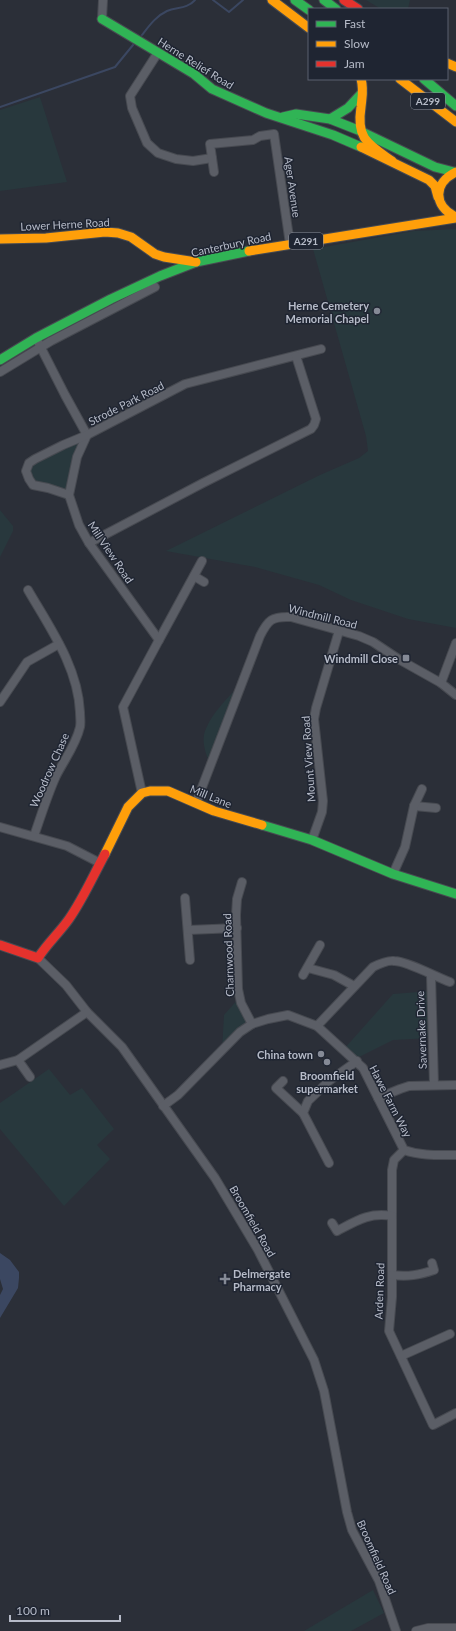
<svg xmlns="http://www.w3.org/2000/svg" width="456" height="1631" viewBox="0 0 456 1631" font-family="Lato,sans-serif">
<rect width="100%" height="100%" fill="#2b2f38"/>
<!-- green -->
<g fill="#28383d">
<path d="M366,0H410L408,9H381Z"/>
<path d="M40,97L67,182L0,191V110Z"/>
<path d="M456,229V628L408,619L351,600L319,585L255,567L166,551L320,475L359,458L368,451L366,436L313,249L414,231Z"/>
<path d="M87,435L69,495L29,479V463Z"/>
<path d="M0,510L13,526V531L0,557Z"/>
<path d="M242,683L210,765C207,756 202,745 204,735C208,717 229,696 242,683Z"/>
<path d="M431,991L432,1038L393,1040L355,1059L344,1049L393,994Z"/>
<path d="M240,997L252,1024L222,1050L224,1015Z"/>
<path d="M49,1069L70,1095L82,1088L114,1129L97,1145L110,1159L64,1206L0,1129V1103Z"/>
<path d="M373,1590L384,1613L351,1631H304Z"/>
</g>
<!-- water -->
<path fill="#3b4761" d="M0,1253L10,1260L19,1272V1278L18,1288L0,1318V1295L3,1289L0,1279Z"/>
<g fill="none" stroke-linecap="round" stroke-linejoin="round">
<!-- stream -->
<g stroke="#3b4761" stroke-width="2">
<path d="M213,0L229,12L243,0"/>
<path d="M142,35C149,26 156,16 167,11C177,7 187,9 195,0"/>
<path d="M0,107L115,67L133,45"/>
</g>
<defs>
<g id="street">
<path d="M102,19L103,0"/>
<path d="M157,54L130,96L132,108L147,143L158,153L176,159L193,161L212,158"/>
<path d="M214,172L210,144L253,140L260,136L274,134L290,244"/>
<path d="M36,338L65,395L87,435L77,457L69,495L79,525L89,543L159,640L123,707L142,793"/>
<path d="M0,372L51,341L155,287"/>
<path d="M69,495L48,488L33,485L29,479L26,471L29,463L35,459L63,445L87,435L185,384L321,349"/>
<path d="M89,543L203,483L311,429L314,425L316,419L296,356"/>
<path d="M194,576L204,582"/>
<path d="M28,590C50,628 78,667 80,712C80,717 81,723 80,727C76,745 64,760 56,776C47,796 41,816 34,836"/>
<path d="M159,640L202,561"/>
<path d="M441,683L456,643"/>
<path d="M0,702L27,662L59,644"/>
<path d="M196,803L260,636C268,620 272,616 291,617L359,636L373,642L400,660L441,683L456,695"/>
<path d="M414,806L436,808"/>
<path d="M0,827L67,846L100,863"/>
<path d="M312,840L322,812L323,801L314,719L316,708L339,631"/>
<path d="M393,874L405,847L414,806L422,789"/>
<path d="M242,882L237,899L236,915L238,989L241,1003L252,1024"/>
<path d="M185,898L190,960"/>
<path d="M188,930L237,928"/>
<path d="M38,958L66,985L87,1012L122,1047L215,1178L258,1250L314,1360L324,1391L347,1512L352,1530L379,1581L396,1631"/>
<path d="M308,968L334,975L354,986"/>
<path d="M303,975L320,945"/>
<path d="M431,975L434,1085"/>
<path d="M317,1026L373,967C379,964 387,960 394,961C407,961 436,977 450,982"/>
<path d="M18,1060L30,1077"/>
<path d="M0,1065L18,1060L87,1012"/>
<path d="M283,1081L276,1088L303,1113"/>
<path d="M378,1098L400,1089L409,1086L456,1085"/>
<path d="M163,1106L178,1095L240,1032L252,1024L268,1019L288,1015L317,1026L363,1068L404,1150C421,1156 438,1155 456,1155"/>
<path d="M404,1150L394,1160L392,1170V1297L389,1331L433,1425L456,1413"/>
<path d="M329,1163L303,1113L308,1101L329,1081L357,1061"/>
<path d="M332,1223L337,1231C356,1221 369,1212 392,1216"/>
<path d="M392,1275C408,1277 419,1275 434,1270L432,1263"/>
<path d="M401,1356L450,1334"/>
<path d="M416,1631L428,1628H456"/>
</g>
<g id="fast">
<path d="M295,0L309,10"/>
<path d="M324,0L336,9"/>
<path d="M102,19L194,74L212,89L266,113L333,135L361,147"/>
<path d="M424,79L456,106"/>
<path d="M283,117L296,114L330,119L358,130L435,167L454,172"/>
<path d="M330,119L348,108L362,93"/>
<path d="M0,360L36,338L111,299L160,276L196,262L249,251"/>
<path d="M262,825L312,840L393,874L456,894"/>
</g>
<g id="slow">
<path d="M272,0L309,28"/>
<path d="M447,63L456,67"/>
<path d="M361,79C364,89 362,97 361,107C356,139 368,144 392,161"/>
<path d="M400,79L456,122"/>
<path d="M361,147L429,180L435,186L438,197"/>
<path d="M456,172C433,183 433,206 456,217"/>
<path d="M0,239L46,238L105,232L118,233L131,237L155,254L164,257L196,262"/>
<path d="M249,251L456,218"/>
<path d="M105,854L128,807L142,793L150,791H168L214,811L262,825"/>
</g>
<g id="jam">
<path d="M344,0L358,9"/>
<path d="M0,945L38,958C47,944 59,933 69,919C83,899 93,876 105,854"/>
</g>
</defs>
<!-- street casing -->
<use href="#street" stroke="#474a51" stroke-width="10"/>
<!-- fast casing -->
<use href="#fast" stroke="#474a51" stroke-width="11"/>
<!-- slow casing -->
<use href="#slow" stroke="#474a51" stroke-width="11"/>
<!-- jam casing -->
<use href="#jam" stroke="#474a51" stroke-width="11"/>
<!-- street -->
<use href="#street" stroke="#5b5e66" stroke-width="8"/>
<!-- fast -->
<use href="#fast" stroke="#30b455" stroke-width="9"/>
<!-- slow -->
<use href="#slow" stroke="#ff9f0a" stroke-width="9"/>
<!-- jam -->
<use href="#jam" stroke="#e5322d" stroke-width="9"/>
</g>
<!-- markers -->
<g fill="#858a96" stroke="#1f2532" stroke-width="1.5">
<circle cx="377" cy="311" r="4"/>
<rect x="402" y="654" width="8" height="8" rx="2"/>
<circle cx="321" cy="1054" r="4"/>
<circle cx="327" cy="1062" r="4"/>
<path d="M223 1273h4v4h4v4h-4v4h-4v-4h-4v-4h4z"/>
</g>
<g text-anchor="middle" dominant-baseline="central" stroke-width="3" stroke-linejoin="round" paint-order="stroke">
<!-- shield labels -->
<g fill="#1f2532" stroke="#898e9b" stroke-width="1">
<rect x="411" y="93" width="34" height="16" rx="3"/>
<rect x="289" y="233" width="34" height="16" rx="3"/>
</g>
<g font-size="10" font-weight="bold" fill="#b6bbc8">
<text x="428" y="101">A299</text>
<text x="306" y="241">A291</text>
</g>
<!-- street labels -->
<g font-size="11" fill="#b6bbc8" stroke="#1f2532">
<text transform="translate(196 63) rotate(32)">Herne Relief Road</text>
<text transform="translate(293 187) rotate(82)">Ager Avenue</text>
<text transform="translate(65 224) rotate(-3)">Lower Herne Road</text>
<text transform="translate(231 244) rotate(-12)">Canterbury Road</text>
<text transform="translate(126 403) rotate(-27)">Strode Park Road</text>
<text transform="translate(111 552) rotate(56)">Mill View Road</text>
<text transform="translate(323 616) rotate(14)">Windmill Road</text>
<text transform="translate(308 759) rotate(-94)">Mount View Road</text>
<text transform="translate(49 770) rotate(-66)">Woodrow Chase</text>
<text transform="translate(211 796) rotate(22)">Mill Lane</text>
<text transform="translate(228 955) rotate(-92)">Charnwood Road</text>
<text transform="translate(421 1030) rotate(-92)">Savernake Drive</text>
<text transform="translate(391 1101) rotate(63)">Hawe Farm Way</text>
<text transform="translate(253 1221) rotate(60)">Broomfield Road</text>
<text transform="translate(379 1291) rotate(-88)">Arden Road</text>
<text transform="translate(377 1557) rotate(66)">Broomfield Road</text>
</g>
<!-- poi labels -->
<g font-size="11" font-weight="bold" fill="#b6bbc8" stroke="#1f2532" text-anchor="end">
<text x="369" y="305">Herne Cemetery<tspan x="369" dy="13">Memorial Chapel</tspan></text>
<text x="398" y="658">Windmill Close</text>
<text x="313" y="1054">China town</text>
<text x="327" y="1075" text-anchor="middle">Broomfield<tspan x="327" dy="13">supermarket</tspan></text>
<text x="233" y="1273" text-anchor="start">Delmergate<tspan x="233" dy="13">Pharmacy</tspan></text>
</g>
</g>
<!-- legend -->
<rect x="308" y="8" width="140" height="72" fill="#1f2532" stroke="#5b616e"/>
<rect x="316" y="21" width="20" height="6" fill="#30b455" stroke="#5b616e"/>
<text x="344" y="28" font-size="12" fill="#b6bbc8">Fast</text>
<rect x="316" y="41" width="20" height="6" fill="#ff9f0a" stroke="#5b616e"/>
<text x="344" y="48" font-size="12" fill="#b6bbc8">Slow</text>
<rect x="316" y="61" width="20" height="6" fill="#e5322d" stroke="#5b616e"/>
<text x="344" y="68" font-size="12" fill="#b6bbc8">Jam</text>
<!-- scale -->
<path d="M10 1615v6h110v-6" fill="none" stroke="#b6bbc8" stroke-width="2"/>
<text x="16" y="1615" font-size="12" fill="#b6bbc8" stroke="#1f2532" stroke-width="3" paint-order="stroke">100 m</text>
</svg>
